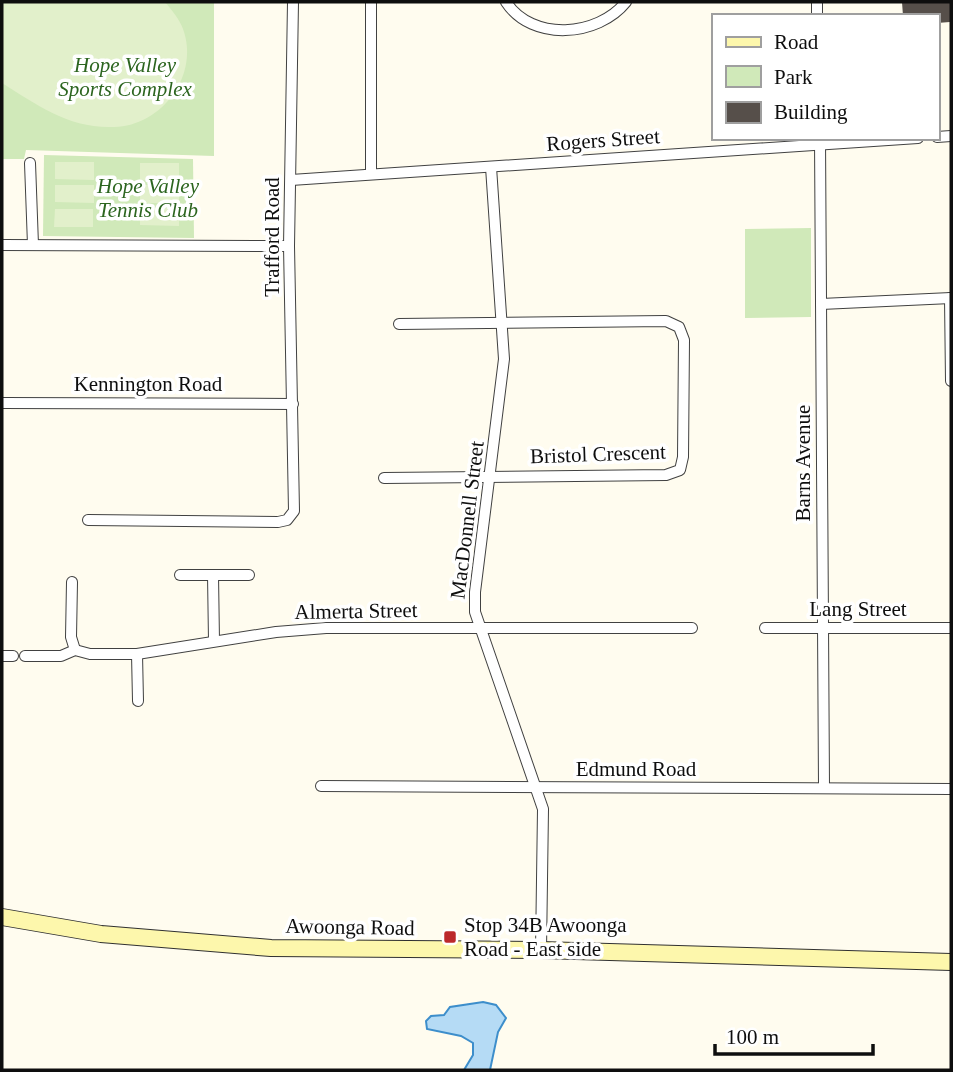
<svg xmlns="http://www.w3.org/2000/svg" width="953" height="1072" viewBox="0 0 953 1072" font-family="Georgia,serif">
<rect width="100%" height="100%" fill="#fffcef"/>
<!-- green -->
<g fill="#d0e9b9">
<path d="M2,2H214V156L26,150L24,159H2Z"/>
<path d="M44,155L193,159L194,238L43,236Z"/>
<path d="M811,228V317L745,318V229Z"/>
</g>
<!-- pitch -->
<g fill="#e2f0cb">
<path d="M2,2H165C171,9 180,20 183,29C200,75 162,126 114,127C70,129 37,105 2,83Z"/>
<path d="M55,162H94V180L55,179Z"/>
<path d="M140,163H179V181L140,180Z"/>
<path d="M55,185H94V203L55,202Z"/>
<rect x="140" y="185" width="39" height="18"/>
<path d="M140,208H179V226L140,225Z"/>
<path d="M55,209H93V227H54Z"/>
</g>
<!-- water -->
<path fill="#b5dbf5" stroke="#3d8ecb" stroke-width="2" d="M483,1002L496,1005L506,1018L498,1032L490,1070H464L473,1055V1043L461,1036L427,1029L426,1021L431,1016L444,1015L450,1007Z"/>
<!-- building -->
<path fill="#564f4a" d="M902,2H950V22L937,23V16H903Z"/>
<g fill="none" stroke-linecap="round" stroke-linejoin="round">
<defs>
<g id="minor">
<path d="M506,2C532,42 598,37 626,2"/>
<path d="M817,2V16"/>
<path d="M937,137L951,136"/>
<path d="M820,138L824,787"/>
<path d="M30,163L33,245"/>
<path d="M491,167L504,359L475,592V612L543,809L541,950"/>
<path d="M371,174V2"/>
<path d="M291,180L918,138"/>
<path d="M2,245L289,246"/>
<path d="M950,298L951,381"/>
<path d="M821,304L951,298"/>
<path d="M2,403L293,404"/>
<path d="M384,478L666,475L680,470L683,457L684,340L679,327L666,321L399,324"/>
<path d="M88,520L278,522L287,520L294,511L289,246L293,2"/>
<path d="M180,575H249"/>
<path d="M213,575L214,641"/>
<path d="M72,582L71,637L75,650"/>
<path d="M765,628H951"/>
<path d="M137,654L138,701"/>
<path d="M2,656H13"/>
<path d="M25,656H61L75,650L90,654H137L276,632L326,628H692"/>
<path d="M321,786L951,789"/>
</g>
<path id="secondary" d="M2,917L101,934L271,948L541,950L951,962"/>
</defs>
<!-- minor casing -->
<use href="#minor" stroke="#414141" stroke-width="12"/>
<!-- secondary casing -->
<use href="#secondary" stroke="#303030" stroke-width="18"/>
<!-- minor -->
<use href="#minor" stroke="#fff" stroke-width="10"/>
<!-- secondary -->
<use href="#secondary" stroke="#fdf7ac" stroke-width="16"/>
</g>
<!-- markers -->
<rect fill="#bc282b" stroke="#fff" stroke-width="2.5" x="443" y="930" width="14" height="14" rx="3.5"/>
<g text-anchor="middle" dominant-baseline="central" stroke-width="7" stroke-linejoin="round" paint-order="stroke">
<!-- park labels -->
<g font-size="21" font-style="italic" fill="#2c651f" stroke="#fff">
<text x="125" y="65">Hope Valley<tspan x="125" dy="24">Sports Complex</tspan></text>
<text x="148" y="186">Hope Valley<tspan x="148" dy="24">Tennis Club</tspan></text>
</g>
<!-- street labels -->
<g font-size="21" fill="#0e0e0e" stroke="#fff">
<text transform="translate(603 140) rotate(-4)">Rogers Street</text>
<text transform="translate(272 237) rotate(-90)">Trafford Road</text>
<text x="148" y="384">Kennington Road</text>
<text transform="translate(598 454) rotate(-2)">Bristol Crescent</text>
<text transform="translate(803 463) rotate(-90)">Barns Avenue</text>
<text transform="translate(467 520) rotate(-83)">MacDonnell Street</text>
<text x="858" y="609">Lang Street</text>
<text transform="translate(356 611) rotate(-1)">Almerta Street</text>
<text x="636" y="769">Edmund Road</text>
<text transform="translate(350 927) rotate(1)">Awoonga Road</text>
</g>
<!-- poi labels -->
<g font-size="21" fill="#0e0e0e" stroke="#fff" text-anchor="start">
<text x="464" y="925">Stop 34B Awoonga<tspan x="464" dy="24">Road - East side</tspan></text>
</g>
</g>
<!-- border -->
<rect width="953" height="1072" fill="none" stroke="#0e0e0e" stroke-width="7"/>
<!-- legend -->
<rect x="712" y="14" width="228" height="126" fill="#ffffff" stroke="#9f9f9f" stroke-width="2"/>
<rect x="726" y="37" width="35" height="10" fill="#fdf7ac" stroke="#9f9f9f" stroke-width="2"/>
<text x="774" y="49" font-size="21" fill="#0e0e0e">Road</text>
<rect x="726" y="66" width="35" height="21" fill="#d0e9b9" stroke="#9f9f9f" stroke-width="2"/>
<text x="774" y="84" font-size="21" fill="#0e0e0e">Park</text>
<rect x="726" y="102" width="35" height="21" fill="#564f4a" stroke="#9f9f9f" stroke-width="2"/>
<text x="774" y="119" font-size="21" fill="#0e0e0e">Building</text>
<!-- scale -->
<path d="M715 1044v10h158v-10" fill="none" stroke="#0e0e0e" stroke-width="3.5"/>
<text x="726" y="1044" font-size="21" fill="#0e0e0e" stroke="#ffffff" stroke-width="5" paint-order="stroke">100 m</text>
</svg>
